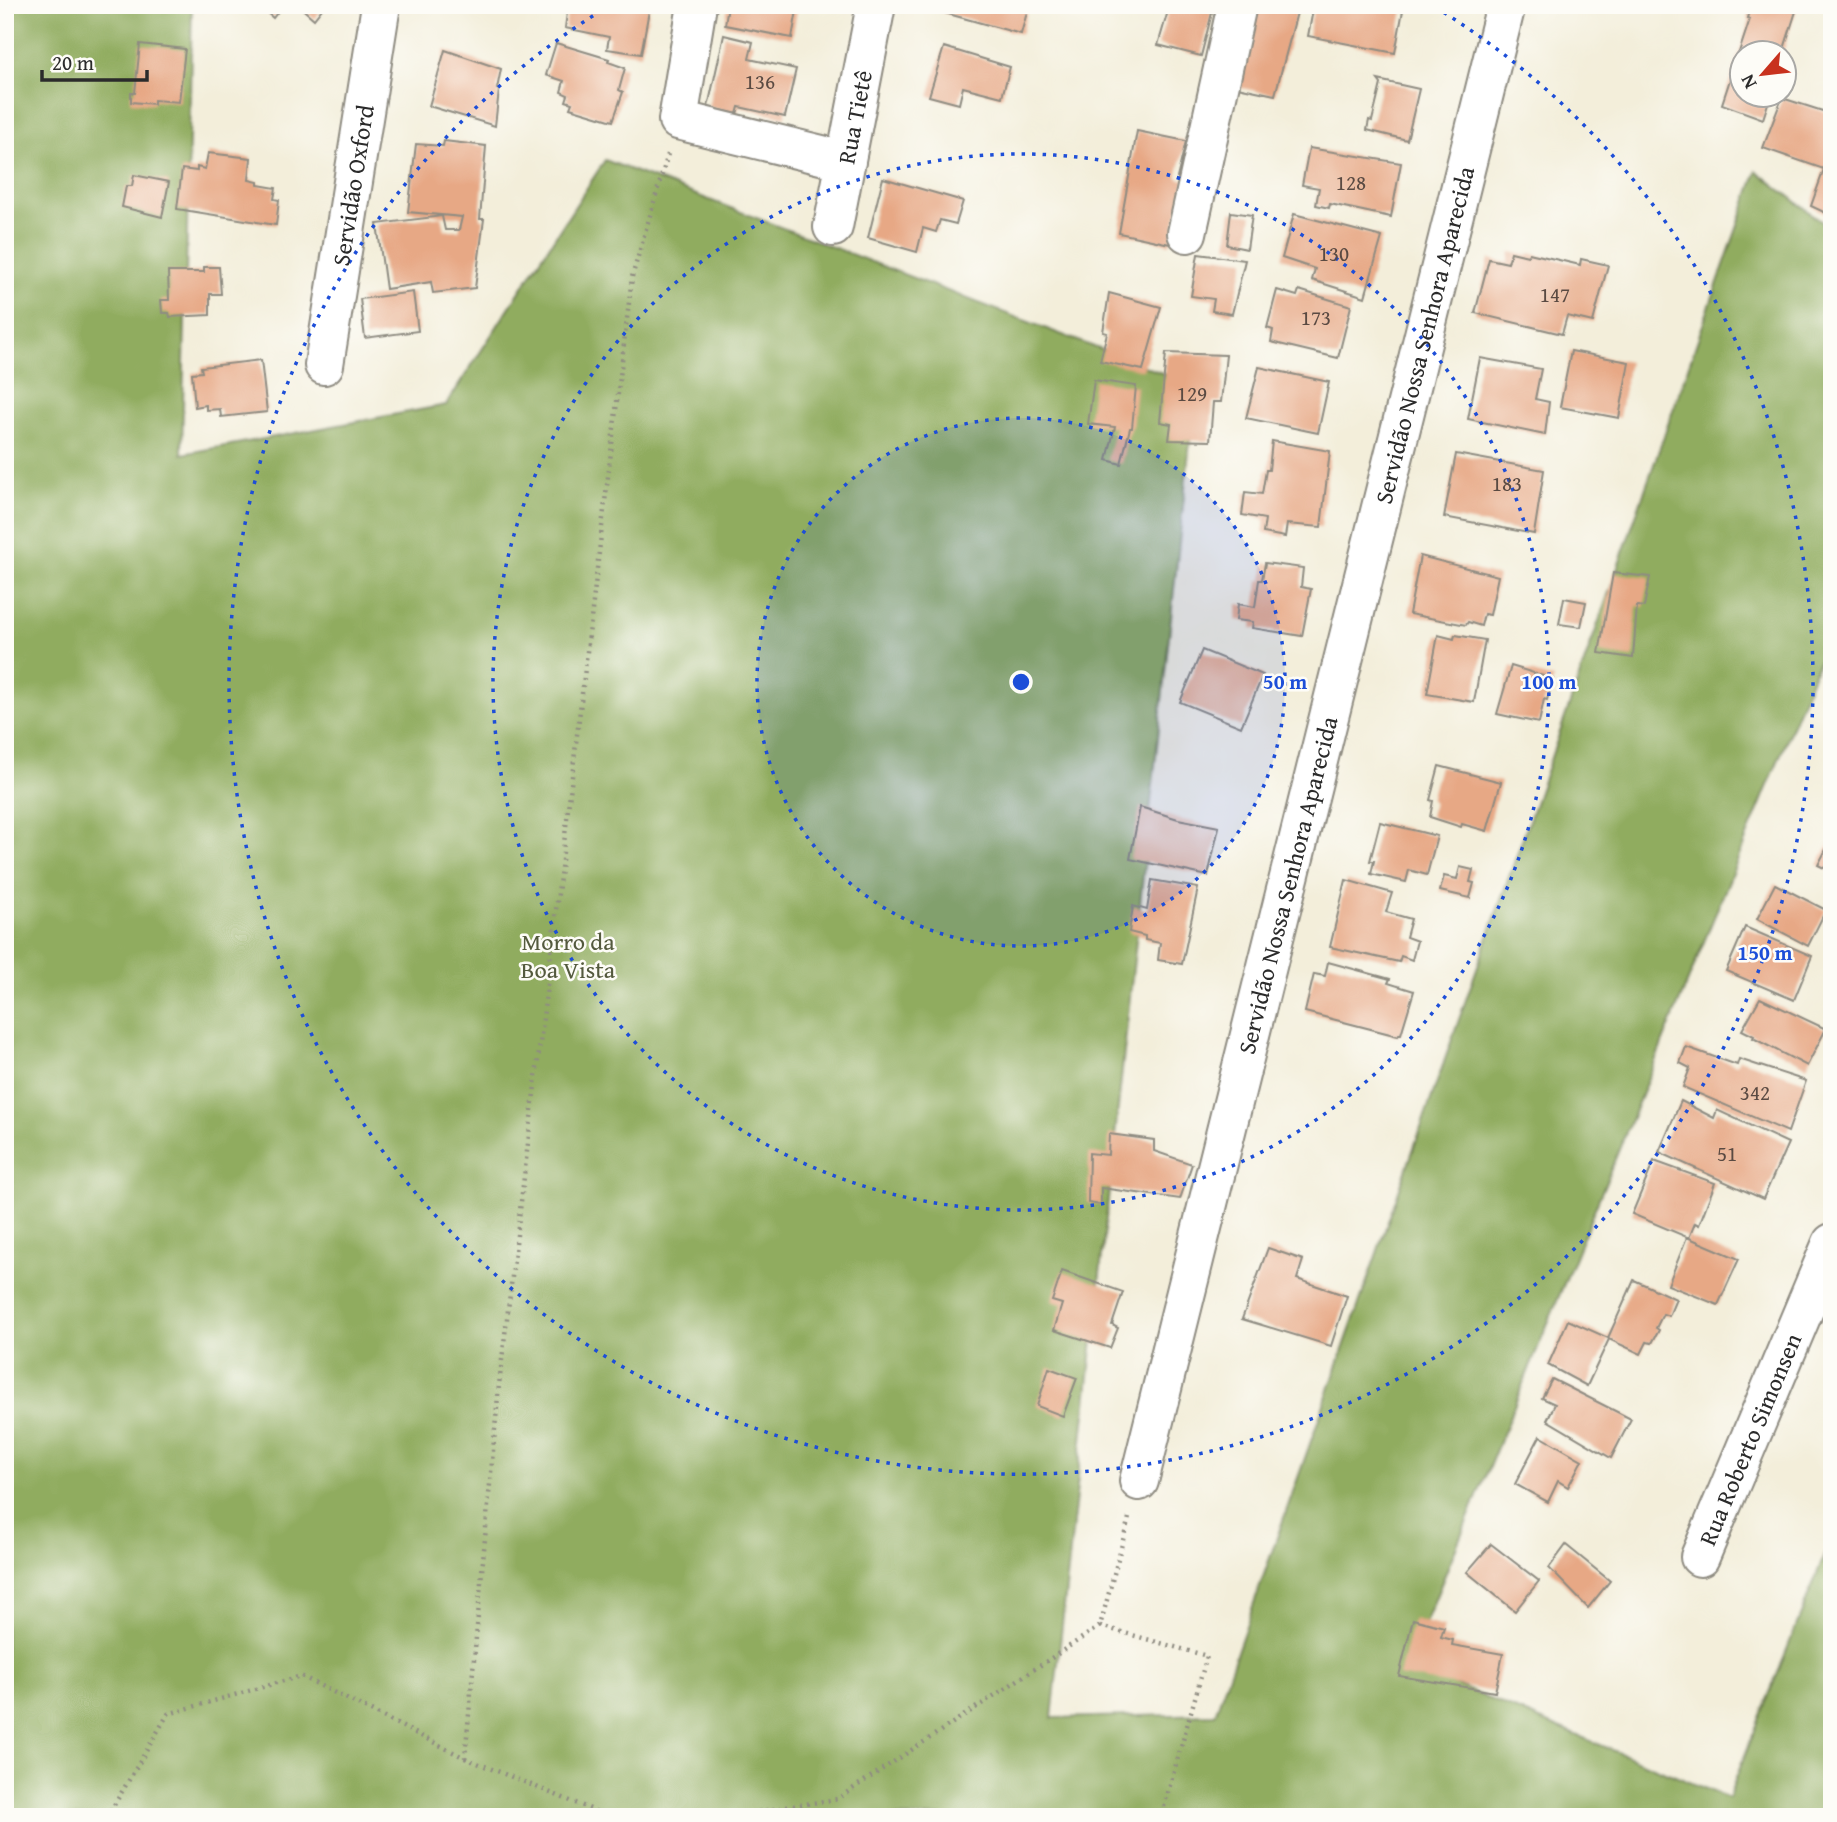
<svg xmlns="http://www.w3.org/2000/svg" width="1837" height="1822" viewBox="0 0 1837 1822" font-family="'Gentium Book Plus',serif">
<rect width="100%" height="100%" fill="#fdfcf7"/>
<filter id="ink" filterUnits="userSpaceOnUse"><feTurbulence type="fractalNoise" baseFrequency=".0143" numOctaves="2"/><feDisplacementMap in="SourceGraphic" scale="14" xChannelSelector="R" yChannelSelector="G"/><feConvolveMatrix kernelMatrix="1 2 1 2 8 2 1 2 1" color-interpolation-filters="sRGB"/></filter>
<filter id="wash" filterUnits="userSpaceOnUse"><feTurbulence type="fractalNoise" baseFrequency=".00686" numOctaves="4" result="noise"/><feDisplacementMap in="SourceGraphic" scale="28" xChannelSelector="R" yChannelSelector="G"/><feGaussianBlur stdDeviation="1.57" result="paint"/><feColorMatrix in="noise" values="0 0 0 0 0 0 0 0 0 0 0 0 0 0 0 0 0 1.4 0 .05"/><feComposite in="paint" operator="in"/></filter>
<g filter="url(#wash)">
<rect width="100%" height="100%" fill="#f3eeda"/>
<!-- forest -->
<path fill="#90ac5e" stroke="#5e6c44" stroke-width="2" d="M5,5H192L182,454L446,405L605,160L1196,386L1052,1718L1215,1714L1757,171L1832,230V629L1408,1665L1728,1798L1832,1536V1817H5Z"/>
<g id="blocks">
<!-- building -->
<g fill="#e7a885">
<path d="M258,5H283L273,18Z"/>
<path d="M298,5H325L314,19Z"/>
<path d="M568,5H650L641,54L607,49L609,37L565,28Z"/>
<path d="M728,5H798L792,38L725,25Z"/>
<path d="M936,5H1029L1021,34L934,10Z"/>
<path d="M1159,5H1214L1201,56L1158,45L1168,11L1158,9Z"/>
<path d="M1247,5H1299L1275,95L1228,85Z"/>
<path d="M1314,5H1404L1395,53L1308,36Z"/>
<path d="M1751,5H1798L1783,52H1742V94H1771L1763,119L1722,104L1750,19L1747,18Z"/>
<path d="M724,35L753,42L749,59L796,69L785,117L739,107L737,114L708,107Z"/>
<path d="M556,43L609,59L608,62L625,68L619,90L623,92L613,121L570,108L572,103L566,101L568,95L561,92L564,81L546,75Z"/>
<path d="M140,44L185,49L179,102L154,100V104L131,102V93H135Z"/>
<path d="M944,47L1010,67L1002,97L963,87L959,104L929,96Z"/>
<path d="M445,50L501,69L497,89L499,90L495,126L429,106Z"/>
<path d="M1378,80L1419,89L1407,140L1367,130L1369,120L1372,121L1381,84Z"/>
<path d="M1782,98L1832,114V216L1811,206L1824,169L1763,148Z"/>
<path d="M1137,131L1186,141L1177,178L1185,180L1170,244L1119,233Z"/>
<path d="M444,141L486,146L480,219H484L475,288L433,293L431,282L386,289L377,224L442,216L445,230H459L462,217L408,212L416,144L443,146Z"/>
<path d="M1309,148L1401,163L1391,217L1330,204L1329,208L1316,205L1319,188L1302,185Z"/>
<path d="M208,153L251,158L249,180L258,182V185L276,188L274,199L279,200L276,225L177,209L182,169L197,171V167L205,169Z"/>
<path d="M134,175L169,182L162,217L122,207L126,186H132Z"/>
<path d="M883,178L963,201L956,224L940,220L936,232L923,228L917,252L868,238Z"/>
<path d="M1231,212L1252,215L1247,249L1227,245Z"/>
<path d="M1294,214L1382,237L1365,297L1312,280L1315,269L1282,258Z"/>
<path d="M1511,252L1528,256L1529,253L1580,265L1581,259L1608,265L1593,322L1567,316L1562,334L1475,313L1489,259L1508,263Z"/>
<path d="M1198,254L1245,260L1232,314L1212,311L1214,299L1191,296Z"/>
<path d="M204,267H219L221,294H210V315L170,317L169,313H162L161,300H169L168,272H204Z"/>
<path d="M1277,290L1297,296L1299,290L1351,306L1338,358L1271,342L1273,330L1267,328Z"/>
<path d="M413,292L418,331L365,338L360,299Z"/>
<path d="M1109,293L1161,307L1143,370L1100,361L1107,333L1103,332Z"/>
<path d="M1571,351L1629,362L1619,418L1560,407Z"/>
<path d="M1166,353L1226,355L1221,402H1213L1210,441L1169,440L1171,424L1160,422Z"/>
<path d="M1480,358L1541,369L1535,399L1549,402L1545,435L1468,419Z"/>
<path d="M261,360L267,412L221,417L220,409L206,410V405L195,407L192,373L202,372L201,367Z"/>
<path d="M1259,367L1329,382L1318,433L1246,418Z"/>
<path d="M1094,380L1136,386L1132,428H1130L1121,464L1107,460L1115,427L1088,424Z"/>
<path d="M1272,441L1330,451L1321,527L1287,524L1285,537L1263,533L1265,519L1242,515L1245,492L1262,494L1266,470H1269Z"/>
<path d="M1456,454L1544,470L1534,534L1444,517Z"/>
<path d="M1420,556L1498,576L1490,615L1484,614L1481,626L1468,622L1466,625L1409,614Z"/>
<path d="M1265,563L1303,568L1301,587L1311,589L1302,636L1252,628L1253,622L1236,620L1238,604L1255,607L1259,580H1262Z"/>
<path d="M1613,573L1650,577L1644,607L1637,606L1633,658L1599,653Z"/>
<path d="M1564,598L1586,602L1581,627L1559,624Z"/>
<path d="M1438,635L1454,639L1455,635L1485,640L1474,702L1427,694Z"/>
<path d="M1202,650L1263,675L1241,727L1180,702Z"/>
<path d="M1511,666L1553,679L1547,700L1544,699L1539,723L1497,714Z"/>
<path d="M1439,766L1501,782L1487,831L1462,824L1461,827L1430,817L1433,801L1430,800Z"/>
<path d="M1140,807L1178,819L1219,827L1208,876L1130,859Z"/>
<path d="M1380,822L1437,836L1427,875L1409,870L1406,882L1371,874L1374,861H1370Z"/>
<path d="M1832,838V872L1818,865Z"/>
<path d="M1460,867L1473,870L1470,882L1474,883L1470,898L1440,891L1444,876L1457,879Z"/>
<path d="M1152,880L1198,888L1182,964L1158,960L1160,943L1145,940V936L1129,932L1133,906L1147,910Z"/>
<path d="M1346,880L1392,893L1386,912L1411,919L1406,937L1417,941L1412,960L1401,956L1399,962L1330,947Z"/>
<path d="M1775,884L1826,910L1808,946L1757,919Z"/>
<path d="M1745,927L1812,956L1794,1000L1726,971Z"/>
<path d="M1328,962L1390,979L1388,983L1414,991L1401,1034H1399L1398,1036L1305,1012L1314,974L1325,976Z"/>
<path d="M1760,998L1826,1029L1807,1066L1753,1038L1754,1036L1742,1030Z"/>
<path d="M1686,1047L1737,1065L1739,1059L1806,1081L1788,1132L1683,1087L1690,1068L1680,1063Z"/>
<path d="M1681,1101L1714,1118L1717,1110L1788,1143L1763,1199L1659,1152Z"/>
<path d="M1109,1134L1154,1140V1151L1192,1164L1180,1199L1101,1188V1205L1088,1203L1089,1153L1108,1155Z"/>
<path d="M1654,1161L1715,1183L1699,1225L1695,1223L1689,1238L1632,1214Z"/>
<path d="M1687,1237L1739,1259L1718,1305L1668,1285Z"/>
<path d="M1268,1248L1303,1260L1297,1279L1347,1296L1331,1346L1242,1319Z"/>
<path d="M1062,1271L1123,1292L1112,1325L1118,1328L1110,1348L1054,1330L1062,1304L1052,1301Z"/>
<path d="M1634,1280L1676,1299L1669,1316L1663,1314L1656,1328L1659,1330L1652,1343L1647,1342L1641,1354L1609,1339L1587,1386L1548,1365L1568,1320L1608,1338Z"/>
<path d="M1049,1368L1077,1378L1063,1416L1037,1406Z"/>
<path d="M1552,1379L1631,1419L1611,1458L1547,1420L1555,1404L1542,1398Z"/>
<path d="M1540,1436L1582,1460L1568,1487L1558,1481L1548,1502L1515,1484Z"/>
<path d="M1491,1544L1539,1581L1515,1611L1467,1572Z"/>
<path d="M1566,1545L1610,1581L1588,1608L1549,1568Z"/>
<path d="M1413,1619L1444,1627L1441,1637L1453,1640L1452,1645L1503,1654L1495,1692L1399,1676Z"/>
</g>
</g>
</g>
<g filter="url(#ink)">
<use href="#blocks" fill-opacity="0" stroke="#8f8c82" stroke-width="2"/>
<g fill="none" stroke-linecap="round" stroke-linejoin="round">
<defs>
<g id="street">
<path d="M697,5L678,120L846,161"/>
<path id="s1" d="M833,227L876,5"/>
<path d="M1187,233L1237,5"/>
<path id="s2" d="M324,365L381,5"/>
<path id="s3" d="M1139,1481L1506,5"/>
<path id="s4" d="M1700,1557L1832,1243"/>
</g>
</defs>
<!-- street casing -->
<use href="#street" stroke="#8f8c82" stroke-width="42"/>
<!-- path -->
<g stroke="#8f8c82" stroke-width="4.5" stroke-dasharray="2 5" stroke-linecap="butt">
<path d="M1100,1626L1207,1656L1161,1817"/>
<path d="M465,1758L610,1817"/>
<path d="M107,1817L168,1714L301,1676L465,1758L499,1385L632,277L668,154"/>
<path d="M724,1817L837,1799L1100,1626L1130,1514"/>
</g>
<!-- street -->
<use href="#street" stroke="#fff" stroke-width="38"/>
</g>
</g>
<!-- distance rings -->
<circle cx="1021" cy="682" r="264" fill="#1d4ed8" fill-opacity=".12"/>
<g fill="none" stroke="#1d4ed8" stroke-width="3.5" stroke-dasharray="3.5 7">
<circle cx="1021" cy="682" r="264"/>
<circle cx="1021" cy="682" r="528"/>
<path d="M1435 7A792 792 0 1 1 607 7"/>
</g>
<g text-anchor="middle" dominant-baseline="central" stroke-width="5" stroke-linejoin="round" paint-order="stroke">
<!-- number labels -->
<g font-size="21" fill="#5a4a42">
<text x="760" y="81">136</text>
<text x="1351" y="182">128</text>
<text x="1334" y="253">130</text>
<text x="1555" y="294">147</text>
<text x="1316" y="317">173</text>
<text x="1192" y="393">129</text>
<text x="1507" y="483">183</text>
<text x="1755" y="1092">342</text>
<text x="1727" y="1153">51</text>
</g>
<!-- street labels -->
<g font-size="24" fill="#2b2b2b" stroke="#fdfcf7">
<text stroke="none"><textPath href="#s1" startOffset="112">Rua Tietê</textPath></text>
<text stroke="none"><textPath href="#s2" startOffset="182">Servidão Oxford</textPath></text>
<text stroke="none"><textPath href="#s3" startOffset="1181">Servidão Nossa Senhora Aparecida</textPath></text>
<text stroke="none"><textPath href="#s3" startOffset="614">Servidão Nossa Senhora Aparecida</textPath></text>
<text stroke="none"><textPath href="#s4" startOffset="128">Rua Roberto Simonsen</textPath></text>
</g>
<!-- park labels -->
<g font-size="24" fill="#545a3e" stroke="#fdfcf7">
<text x="568" y="941">Morro da<tspan x="568" dy="28">Boa Vista</tspan></text>
</g>
</g>
<circle cx="1021" cy="682" r="10" fill="#1d4ed8" stroke="#fdfcf7" stroke-width="3.5"/>
<g font-size="21" text-anchor="middle" font-weight="bold" fill="#1d4ed8" stroke="#fdfcf7" stroke-width="5" stroke-linejoin="round" paint-order="stroke">
<text x="1285" y="689">50 m</text>
<text x="1549" y="689">100 m</text>
<text x="1765" y="960">150 m</text>
</g>
<!-- margin -->
<rect width="1837" height="1822" fill="none" stroke="#fdfcf7" stroke-width="28"/>
<!-- north arrow -->
<g transform="translate(1763 74) rotate(242)"><circle r="33" fill="#fdfcf7" stroke="#a9a8a5" stroke-width="2"/>
<path d="M0-5L12 26L0 18L-12 26Z" fill="#c8321e"/>
<text y="-10" font-size="19" font-weight="bold" text-anchor="middle" fill="#2b2b2b">N</text>
</g>
<!-- scale -->
<path d="M42 70v10h105v-10" fill="none" stroke="#2b2b2b" stroke-width="3.5"/>
<text x="52" y="70" font-size="21" fill="#2b2b2b" stroke="#fdfcf7" stroke-width="5" paint-order="stroke">20 m</text>
</svg>
